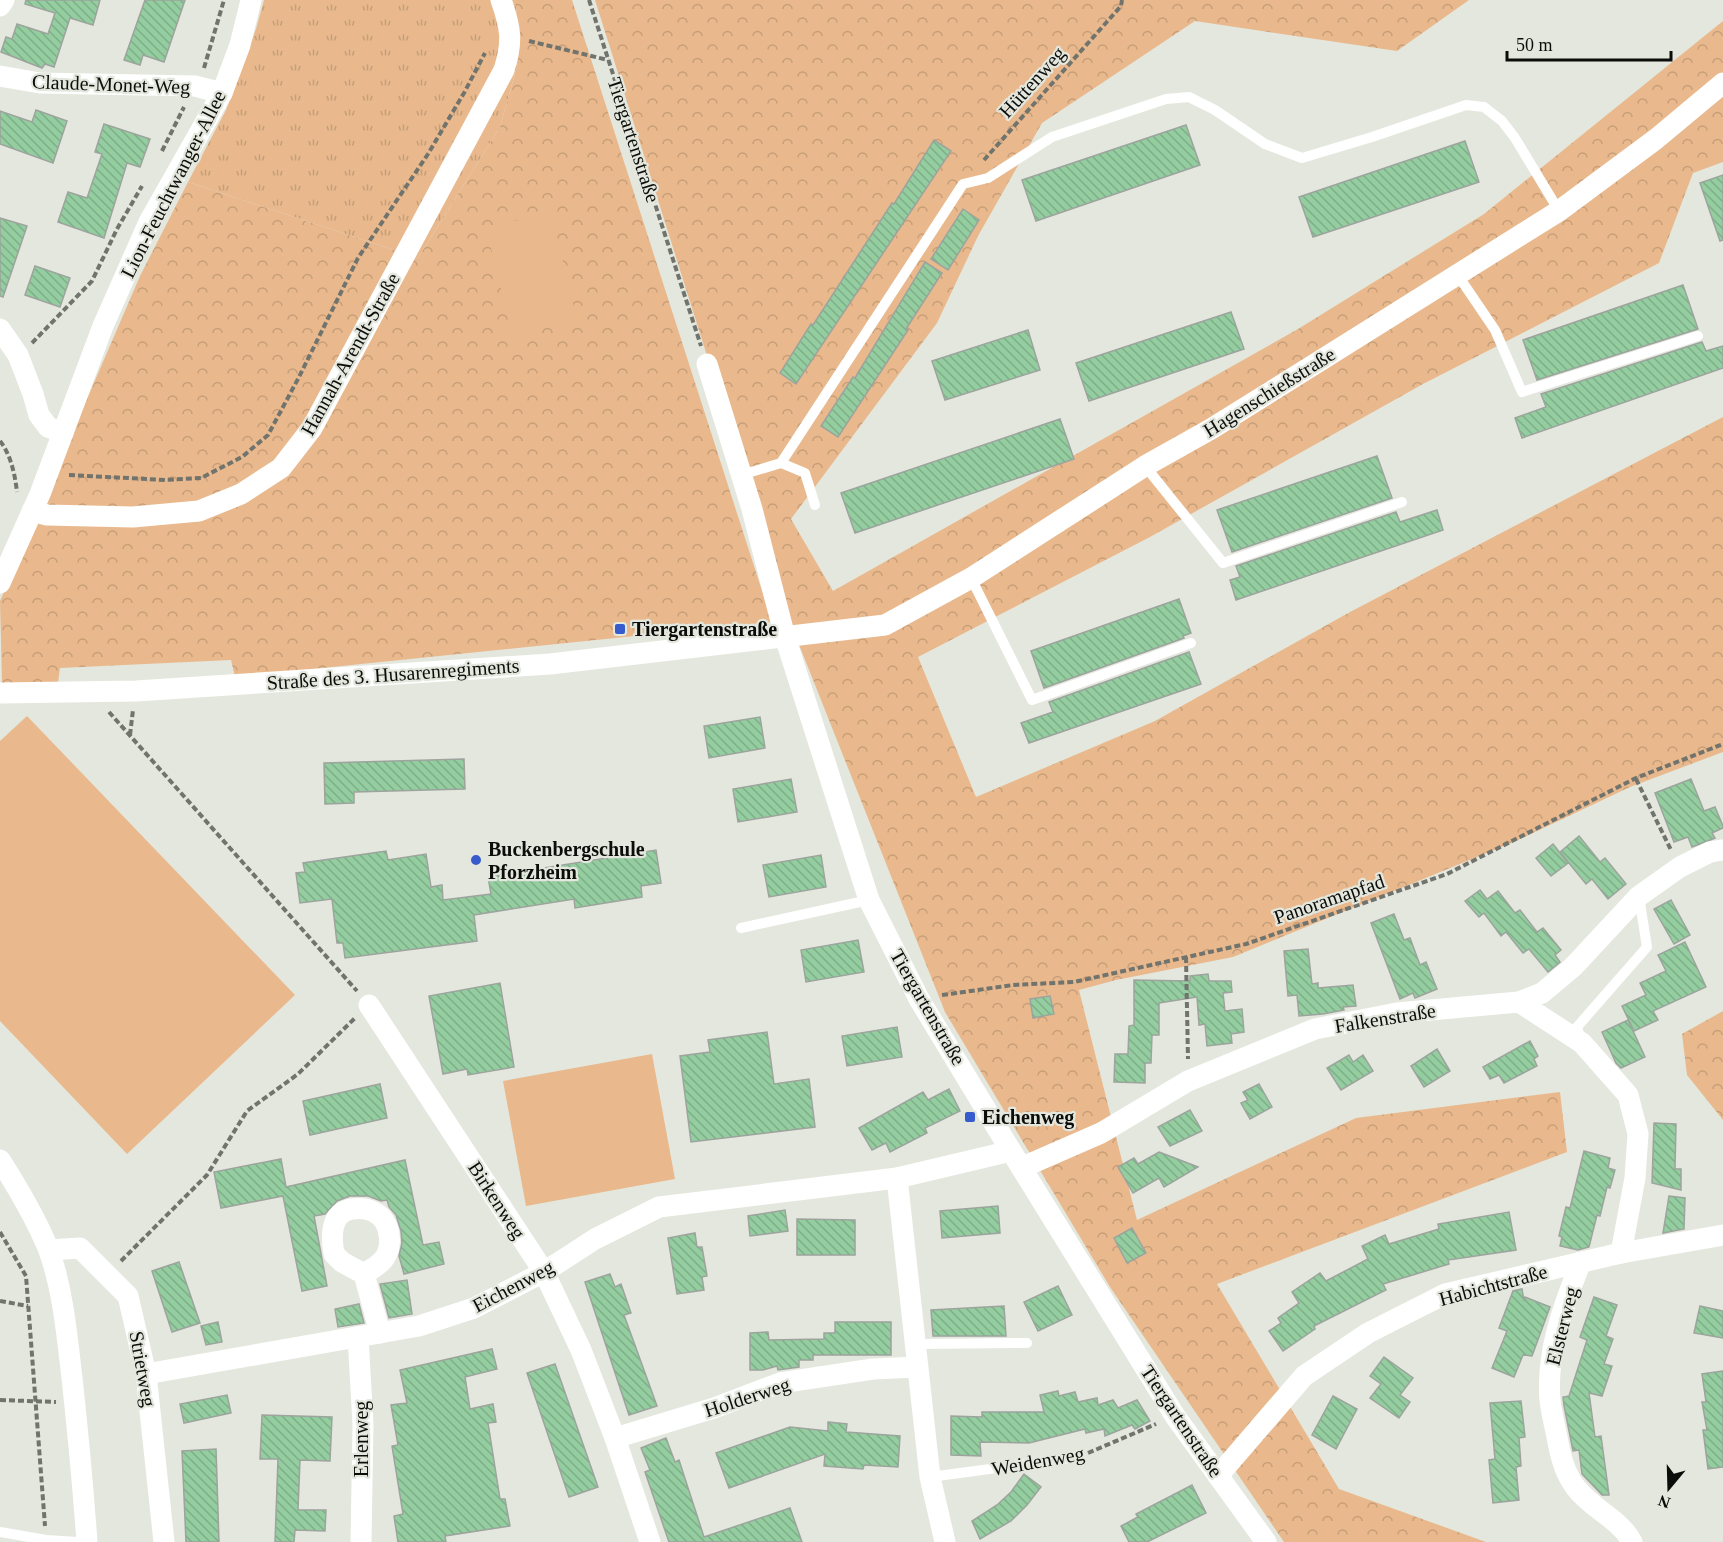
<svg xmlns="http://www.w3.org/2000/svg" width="1723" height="1542" viewBox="0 0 1723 1542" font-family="Georgia,serif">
<defs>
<pattern id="grass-tufts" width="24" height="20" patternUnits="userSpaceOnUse" patternTransform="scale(1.5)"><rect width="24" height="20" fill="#e9b98d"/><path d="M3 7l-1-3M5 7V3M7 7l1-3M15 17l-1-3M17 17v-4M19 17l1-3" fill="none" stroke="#c79e78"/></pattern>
<pattern id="forest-crowns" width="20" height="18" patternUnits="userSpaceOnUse" patternTransform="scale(1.5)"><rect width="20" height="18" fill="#e9b98d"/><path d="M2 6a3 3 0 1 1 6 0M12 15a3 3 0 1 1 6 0" fill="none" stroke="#c79e78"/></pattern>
<pattern id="building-back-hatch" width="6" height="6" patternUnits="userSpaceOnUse" patternTransform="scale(1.5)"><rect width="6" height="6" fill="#94cda0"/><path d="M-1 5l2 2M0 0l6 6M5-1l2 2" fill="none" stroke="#7eaf88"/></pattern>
</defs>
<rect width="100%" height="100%" fill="#e4e7dd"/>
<!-- grass -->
<path fill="url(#grass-tufts)" d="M264,0H512L516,6L518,63L500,127L418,258L188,182L226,110L256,29Z"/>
<!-- forest -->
<g fill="url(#forest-crowns)">
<path d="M512,0H572L772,622L235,677L231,660L60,668L58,683H2L0,601L140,276L188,182L418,258L500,127L518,63L516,6Z"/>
<path d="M595,0H1469L1397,51L1195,21L1042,123L978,236L937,323L791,519L833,591L1298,329L1484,214L1723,21V162L1693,173L1659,263L1423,384L1150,537L918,657L976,797L1155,721L1350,612L1723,417V752L1630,787L1516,841L1233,957L1116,980L1079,990L1137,1220L1356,1118L1560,1092L1567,1152L1217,1284L1339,1489L1486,1542H1284L1110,1287L945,1012L794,632Z"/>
<path d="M1723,1011V1120L1687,1075L1682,1034Z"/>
</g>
<!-- green -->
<g fill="#e9b98d">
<path d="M551,212L577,320L513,336L486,228Z"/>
<path d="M27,716L295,995L127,1154L0,1021V741Z"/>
<path d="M652,1054L675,1179L526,1206L503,1081Z"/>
</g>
<!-- building -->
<g fill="url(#building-back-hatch)" stroke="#9ca49d" stroke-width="1.5">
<path d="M26,0H100L93,25L70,18L54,67L45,64L42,68L1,52L6,37L12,39L17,24L48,34L55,13L25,4Z"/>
<path d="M145,0H185L164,62L143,55L140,65L124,60Z"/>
<path d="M36,110L67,121L53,163L0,144V111L32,122Z"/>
<path d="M104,124L150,139L140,167L127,163L104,238L58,222L68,192L87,198L102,154L95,152Z"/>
<path d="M1186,125L1200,165L1036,221L1022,180Z"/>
<path d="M934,140L951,151L796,384L780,373L811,324L813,325L892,203L894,204Z"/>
<path d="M1465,141L1479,182L1313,237L1299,197Z"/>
<path d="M1723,175V240L1720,241L1700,183Z"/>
<path d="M963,209L979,220L948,270L931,259Z"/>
<path d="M0,218L27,226L3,297L0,296Z"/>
<path d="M925,262L942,273L906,329L908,330L838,437L821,426L853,377L855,378Z"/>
<path d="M35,266L70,278L60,307L25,295Z"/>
<path d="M1683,285L1698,329L1537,380L1523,340Z"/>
<path d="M1231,312L1244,349L1089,401L1076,363Z"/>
<path d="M1028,330L1040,370L945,400L932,361Z"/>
<path d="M1702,342L1706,351L1723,346V368L1522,438L1515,418L1546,407L1541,394Z"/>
<path d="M1060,419L1074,459L855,533L841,493Z"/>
<path d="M1377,456L1392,498L1232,552L1217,510Z"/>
<path d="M1437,510L1443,530L1236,600L1230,580L1240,577L1236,566L1396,512L1400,522Z"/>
<path d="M1179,599L1191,633L1183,636L1184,638L1044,688L1031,651Z"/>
<path d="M1189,652L1201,684L1029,743L1021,723L1053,712L1049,702Z"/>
<path d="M760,717L765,748L709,758L704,726Z"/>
<path d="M464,759L465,789L354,792V803L325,804L324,763Z"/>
<path d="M791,779L797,812L738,822L733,789Z"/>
<path d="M1691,779L1704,811L1715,807L1723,826V828L1712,833L1715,838L1692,847L1688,837L1674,842L1655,793Z"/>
<path d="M1579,836L1600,862L1605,858L1626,884L1608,899L1592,879L1586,884L1560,852Z"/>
<path d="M1553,844L1568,863L1551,876L1536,858Z"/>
<path d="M656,850L661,883L641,886L642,897L575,908L574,899L474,915L477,941L345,958L343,943H337L332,899L300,903L296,873L305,872L303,863L386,851L388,860L426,854L431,887L442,885L443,900L491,894L488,877Z"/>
<path d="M821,855L826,887L769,897L763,865Z"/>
<path d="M1480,890L1487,899L1498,891L1515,913L1520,910L1537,932L1543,928L1561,950L1555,955L1560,962L1548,972L1529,949L1523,953L1506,932L1501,936L1484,913L1479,917L1465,901Z"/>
<path d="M1671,900L1690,935L1674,944L1654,909Z"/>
<path d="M1394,914L1404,940L1410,938L1420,965L1426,962L1437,989L1415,998L1413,993L1400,999L1371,923Z"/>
<path d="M858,940L864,972L806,982L801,950Z"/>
<path d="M1685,942L1706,987L1653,1011L1658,1020L1634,1031L1622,1006L1646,995L1640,983L1666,971L1658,955Z"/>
<path d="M1308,949L1312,984L1318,983V988L1353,985L1356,1006L1343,1007L1344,1010L1323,1014L1299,1016L1297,995L1288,996L1284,951Z"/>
<path d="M1208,974L1209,981H1231L1232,992L1223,993L1225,1011L1242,1009L1244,1032L1231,1034L1232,1043L1207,1046L1205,1024L1199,1025L1197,997L1159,1003V1035H1152L1151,1063H1145V1083L1114,1082L1115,1054H1128L1129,1026L1134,1025V980L1190,981V976Z"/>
<path d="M500,983L514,1067L468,1075L467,1069L443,1074L429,996Z"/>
<path d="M1050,996L1054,1014L1033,1018L1030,999Z"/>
<path d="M1628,1020L1645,1057L1621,1068L1616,1063L1602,1032Z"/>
<path d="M897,1027L902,1057L847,1066L842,1036Z"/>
<path d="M767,1032L774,1084L809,1079L815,1127L691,1142L680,1056L710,1052L708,1040Z"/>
<path d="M1530,1041L1538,1056L1534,1059L1537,1066L1504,1083L1499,1075L1490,1079L1483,1067Z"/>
<path d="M1437,1049L1450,1071L1424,1087L1411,1066Z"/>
<path d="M1349,1055L1353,1062L1363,1055L1373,1071L1341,1090L1327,1068Z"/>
<path d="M380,1084L387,1118L310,1135L303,1101Z"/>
<path d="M1259,1084L1272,1107L1250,1119L1241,1103L1248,1100L1243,1092Z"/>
<path d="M949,1089L960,1111L925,1128L927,1133L890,1152L886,1143L872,1150L859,1128L923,1092L928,1100Z"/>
<path d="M1190,1110L1202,1131L1170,1146L1158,1127Z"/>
<path d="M1654,1123L1676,1124L1675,1169H1681V1190L1652,1183Z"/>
<path d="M1584,1151L1610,1158L1608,1168L1615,1170L1610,1188L1607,1187L1600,1216L1597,1215L1589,1247L1578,1250L1560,1246L1562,1237L1559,1236L1566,1207L1570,1208Z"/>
<path d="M1159,1152L1198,1167L1164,1187L1159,1178L1133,1193L1118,1167L1134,1158L1138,1164Z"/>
<path d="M281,1159L286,1187L405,1160L423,1245L439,1242L444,1264L404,1274L399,1256L402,1243L401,1231L396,1215L389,1207L387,1200L381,1201L368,1196H350L337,1201L325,1214L314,1216L327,1286L302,1291L283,1196L221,1208L214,1172Z"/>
<path d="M1669,1196L1685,1198L1684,1229L1663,1233Z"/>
<path d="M998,1206L1000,1233L942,1238L940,1211Z"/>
<path d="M785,1210L788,1231L750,1236L748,1216Z"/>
<path d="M1509,1212L1516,1250L1448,1260L1449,1264L1383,1284L1386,1290L1314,1326L1315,1329L1283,1351L1269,1331L1281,1323L1278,1318L1299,1303L1292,1292L1320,1273L1326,1281L1368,1259L1362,1246L1385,1235L1389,1244L1439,1229L1438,1224Z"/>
<path d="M797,1219L855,1220V1255H797Z"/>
<path d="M1132,1228L1146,1253L1127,1263L1114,1238Z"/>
<path d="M695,1233L697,1247H702L707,1276L702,1277L704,1290L677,1294L668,1238Z"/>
<path d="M179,1262L200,1323L172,1332L152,1271Z"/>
<path d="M610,1274L615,1287L621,1284L631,1313L624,1315L657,1406L629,1415L585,1282Z"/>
<path d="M407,1280L412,1314L389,1318L380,1284Z"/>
<path d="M1058,1286L1072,1315L1038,1331L1024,1302Z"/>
<path d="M1522,1289L1524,1301L1525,1297L1550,1307L1532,1356L1523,1355L1514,1377L1492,1368L1507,1331L1499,1328L1513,1291Z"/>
<path d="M1594,1297L1617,1305L1606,1336L1613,1339L1604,1364L1612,1366L1602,1396L1589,1393L1595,1437L1601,1436L1609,1495H1602L1582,1474L1579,1450L1573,1451L1564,1406L1563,1397L1569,1396L1587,1340L1580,1337Z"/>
<path d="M359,1304L364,1323L338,1327L335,1309Z"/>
<path d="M1004,1306L1006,1336H933L931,1310Z"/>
<path d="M1700,1306L1723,1311V1338L1694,1333Z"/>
<path d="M218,1322L222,1342L206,1345L201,1326Z"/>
<path d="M835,1322H891V1355H813V1360H799V1367L778,1370L777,1366L763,1370H750V1333L768,1332L769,1340L824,1339V1333H835Z"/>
<path d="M492,1349L497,1369L465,1377L470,1409L493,1404L496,1422L488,1423L500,1499H505L510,1526L445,1536L446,1542H398L394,1516L403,1514L392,1446L398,1445L391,1405L407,1403L400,1370Z"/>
<path d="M1384,1357L1413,1378L1400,1395L1410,1402L1399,1418L1370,1398L1381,1384L1370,1376Z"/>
<path d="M555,1364L598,1487L569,1497L527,1373Z"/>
<path d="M1723,1371V1467L1708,1469L1703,1430H1707L1702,1402H1706L1702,1374Z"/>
<path d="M1058,1391L1059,1396L1075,1392L1078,1402L1097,1398L1098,1405L1113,1400L1118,1408L1137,1400L1150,1421L1135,1429L1132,1425L1105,1436L1104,1429L1086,1433L1085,1429L1029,1443L980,1442L981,1456L951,1455V1416L982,1417V1412H1044L1040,1395Z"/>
<path d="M227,1395L231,1413L184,1423L180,1404Z"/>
<path d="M1333,1396L1357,1409L1336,1449L1312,1435Z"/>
<path d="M1521,1401L1525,1437L1519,1438L1521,1466L1516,1467L1519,1500L1493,1503L1489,1460L1495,1459L1490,1403Z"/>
<path d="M262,1415L332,1417L330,1461L300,1460L298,1510H326L325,1531L295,1530L294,1542H275L278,1459H260Z"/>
<path d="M828,1422L847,1424L846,1432L900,1436L898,1467L864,1465L863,1469L824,1466L825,1454L729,1488L716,1453L790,1427L828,1431Z"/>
<path d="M666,1438L675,1462L679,1460L704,1537L790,1508L802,1542H669L645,1472L650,1470L641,1448Z"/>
<path d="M216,1449L219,1542H186L182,1451Z"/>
<path d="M1024,1474L1041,1487L1027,1505L1011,1521L980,1539L972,1521L997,1505L1011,1492Z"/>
<path d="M1192,1485L1206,1513L1147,1542H1129L1121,1526L1138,1517L1136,1514Z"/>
</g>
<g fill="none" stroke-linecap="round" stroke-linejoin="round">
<!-- path -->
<g stroke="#71736d" stroke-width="4" stroke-dasharray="6 3" stroke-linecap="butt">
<path d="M589,0L701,346"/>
<path d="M529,41L608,60"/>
<path d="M204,68L224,0"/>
<path d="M162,151L184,107"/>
<path d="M984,160L1121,6L1122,0"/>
<path d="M32,343L92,281L117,229L142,186"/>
<path d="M0,441C11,455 15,475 17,492"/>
<path d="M69,475L165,480L201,478L242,457L268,435L299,377L358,258L428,154L464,93L485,53"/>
<path d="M109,712L357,991"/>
<path d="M130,735L133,710"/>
<path d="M1636,779L1671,850"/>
<path d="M1186,957L1188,1059"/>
<path d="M942,995L1013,985L1074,982L1246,944L1447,874L1636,778L1723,744"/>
<path d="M0,1232L26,1276L45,1526"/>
<path d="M121,1261L207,1175L247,1111L298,1074L355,1018"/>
<path d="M0,1301L28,1306"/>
<path d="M0,1400L56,1402"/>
<path d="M1088,1453L1156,1424"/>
</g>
<!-- lane -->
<g stroke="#fff" stroke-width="10">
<path d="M1457,274L1495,330L1522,392L1698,336"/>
<path d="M781,463L805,473L815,505"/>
<path d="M1145,466L1223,563L1402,502"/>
<path d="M741,475L781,463L963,184L988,178L1052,137L1166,99L1189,97L1215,110L1265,144L1302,158L1372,137L1466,105L1484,107L1502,121L1515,138L1559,211"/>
<path d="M971,578L1032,700L1191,643"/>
<path d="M741,928L869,900"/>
<path d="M1581,1040L1577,1027L1647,947L1639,897"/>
<path d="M915,1344L1027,1343"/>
<path d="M930,1477L1073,1458"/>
<path d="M0,1532L46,1540L78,1542"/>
</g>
<!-- street -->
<g stroke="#fff" stroke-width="21">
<path d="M0,6L4,0"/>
<path d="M0,76L40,83L195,86L222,93"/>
<path d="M0,329L18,355L33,394L39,415L48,427L63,433"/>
<path d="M707,364L752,509L785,637L869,900L919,999L1011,1151L1175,1416L1266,1542"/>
<path d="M32,511L47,515L133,517L199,511L241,494L281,468L312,428L504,70C513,42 511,28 501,0"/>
<path d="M0,583L40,494L103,326L149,222L222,93L240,45L251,0"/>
<path d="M0,693L136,691L550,664L885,625L971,578L1145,466L1211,429L1559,211L1656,139L1723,83"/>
<path d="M1519,1002L1582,1043L1628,1095L1638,1134L1635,1178L1621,1253"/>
<path d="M369,1005L544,1272L581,1350L615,1438L650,1542"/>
<path d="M0,1160C18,1188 35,1217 48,1248C63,1288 67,1336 72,1378C78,1433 83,1487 87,1542"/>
<path d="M1023,1167L1101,1133L1188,1081L1315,1029L1397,1013L1519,1002L1542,993L1573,967L1639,896L1680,867L1710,852L1723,850"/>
<path d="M897,1178L930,1477L945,1542"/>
<path d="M49,1250L80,1248L128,1296L146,1374L164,1542"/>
<path d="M1581,1262C1563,1306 1546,1353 1550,1400C1551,1411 1554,1422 1556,1432C1560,1453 1563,1471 1576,1488C1592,1509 1620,1519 1632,1542"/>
<path d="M364,1274C370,1270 378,1266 383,1260C394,1247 391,1220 374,1212C367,1208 360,1208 352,1209C330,1212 331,1237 334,1254L342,1262L364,1274L380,1333"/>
<path d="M358,1337L363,1424L361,1542"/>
<path d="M146,1374L419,1326L474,1308L544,1272L595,1239L659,1207L897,1178L1011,1151"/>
<path d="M615,1438L714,1408L780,1383L873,1369L917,1367"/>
<path d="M1218,1476L1304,1376L1368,1333L1445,1294L1621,1253L1723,1235"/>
</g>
</g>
<!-- markers -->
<g fill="#365bcc" stroke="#e4e7dd" stroke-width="2">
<rect x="614" y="623" width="12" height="12" rx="3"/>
<circle cx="476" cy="860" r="6"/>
<rect x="964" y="1111" width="12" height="12" rx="3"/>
</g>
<g text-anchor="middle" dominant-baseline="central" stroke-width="4.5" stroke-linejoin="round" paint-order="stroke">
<!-- street labels -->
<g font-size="20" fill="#0c0d0a" stroke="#e4e7dd">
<text transform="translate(1032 82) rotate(-48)">Hüttenweg</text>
<text transform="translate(111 84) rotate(2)">Claude-Monet-Weg</text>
<text transform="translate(634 140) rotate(72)">Tiergartenstraße</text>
<text transform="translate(173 184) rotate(-63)">Lion-Feuchtwanger-Allee</text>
<text transform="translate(350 354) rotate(-61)">Hannah-Arendt-Straße</text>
<text transform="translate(1269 392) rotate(-32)">Hagenschießstraße</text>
<text transform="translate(393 674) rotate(-4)">Straße des 3. Husarenregiments</text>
<text transform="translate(1329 899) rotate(-19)">Panoramapfad</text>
<text transform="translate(928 1007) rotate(60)">Tiergartenstraße</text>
<text transform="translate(1385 1018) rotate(-9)">Falkenstraße</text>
<text transform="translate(497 1200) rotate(57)">Birkenweg</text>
<text transform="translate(1493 1285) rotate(-15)">Habichtstraße</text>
<text transform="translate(513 1286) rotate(-28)">Eichenweg</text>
<text transform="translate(1562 1326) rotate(-76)">Elsterweg</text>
<text transform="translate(143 1369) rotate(80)">Strietweg</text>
<text transform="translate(747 1397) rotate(-18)">Holderweg</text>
<text transform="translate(1182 1421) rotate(56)">Tiergartenstraße</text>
<text transform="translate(361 1439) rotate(-90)">Erlenweg</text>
<text transform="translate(1038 1461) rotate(-10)">Weidenweg</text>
</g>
<!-- poi labels -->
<g font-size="20" font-weight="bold" fill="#0c0d0a" stroke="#e4e7dd" text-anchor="start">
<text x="632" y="629">Tiergartenstraße</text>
<text x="488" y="849">Buckenbergschule<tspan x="488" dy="23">Pforzheim</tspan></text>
<text x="982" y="1117">Eichenweg</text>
</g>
</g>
<!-- north arrow -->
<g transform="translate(1669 1488) rotate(199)" stroke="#e4e7dd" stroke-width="4.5" paint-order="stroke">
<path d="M0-4.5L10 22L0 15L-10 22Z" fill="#0c0d0a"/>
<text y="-9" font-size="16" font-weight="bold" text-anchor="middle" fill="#0c0d0a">N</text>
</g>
<!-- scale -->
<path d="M1507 51v9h164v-9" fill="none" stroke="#0c0d0a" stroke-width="3"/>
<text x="1516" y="51" font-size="18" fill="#0c0d0a" stroke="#e4e7dd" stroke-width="4.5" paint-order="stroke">50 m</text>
</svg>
